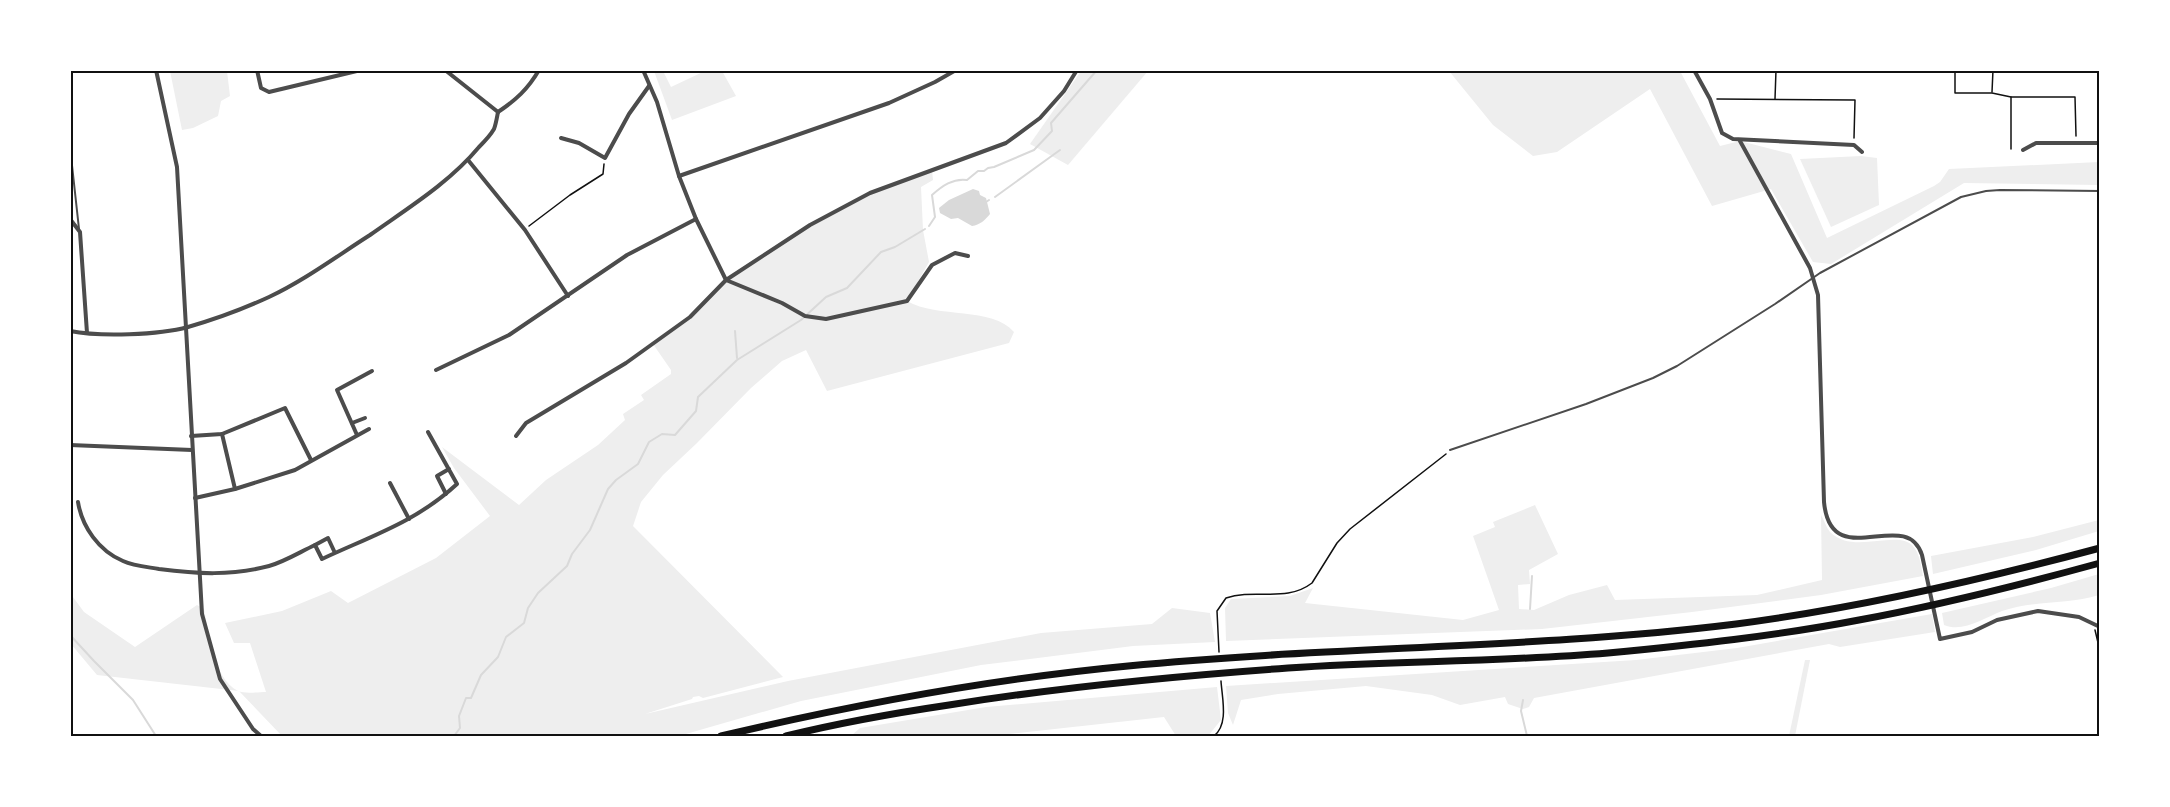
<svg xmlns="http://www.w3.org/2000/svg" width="2170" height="807" viewBox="0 0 2170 807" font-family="'Public Sans',sans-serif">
<rect width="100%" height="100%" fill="#fff"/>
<!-- green -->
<g fill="#eee">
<path d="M170,71H227L230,96L221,101L218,116L193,128L182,130Z"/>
<path d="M654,71H663L671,87L705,71H722L736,96L672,120Z"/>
<path d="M1081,71H1148L1068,165L1030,144Z"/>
<path d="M1449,71H1680L1720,146L1740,141L1791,154L1827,238L1934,186L1940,182L1949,169L2099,162V185L1964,183L1831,264L1813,262L1771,189L1712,206L1650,89L1557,152L1533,156L1493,125Z"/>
<path d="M1861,156L1877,158L1879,205L1831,227L1800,159Z"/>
<path d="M932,170L933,180L921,187L923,230L929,262L907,301C938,319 992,306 1014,332L1009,343L827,391L806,350L782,361L751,388L697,443L663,475L641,502L633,526L783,677L703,698L699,696L693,697L692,699L645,714L788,681L1041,633L1152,624L1172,608L1210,613L1215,642L1133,646L981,665L801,701L679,736H282L239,691L97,675L71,644L70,593L84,612L135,647L197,605L204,609C209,634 213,678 238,691C245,694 258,692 266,692L250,643H234L225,623L282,611L331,591L348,603L436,558L490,516L454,468L442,447L519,505L546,480L598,445L625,420L623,414L644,400L641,395L671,374V370L653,344L690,317L726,280L763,254L870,193Z"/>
<path d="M1535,505L1558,554L1529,570L1530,584L1518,585L1519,609L1534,610L1569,595L1607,585L1615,600L1757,595L1822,580L1821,515C1824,520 1826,527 1830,532C1853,555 1894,530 1912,545C1920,553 1921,566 1923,576L1821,595L1692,612L1542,629L1226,641L1225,608L1231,599L1290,596L1313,588L1305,603L1463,620L1499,610L1473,536L1495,527L1493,522Z"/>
<path d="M2099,520V531L2036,550L1933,574L1931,556L2033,537Z"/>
<path d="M2099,574V595C2067,605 2033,600 2002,611C1984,618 1963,633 1944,625L1942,613L2051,588Z"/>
<path d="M1932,614L1935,632L1840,647L1829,644L1534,698L1529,707L1523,709L1508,704L1505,697L1460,705L1432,695L1366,686L1278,694L1241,700L1233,725L1228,713L1226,686L1636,660L1737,648Z"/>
<path d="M1805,660H1810L1795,736H1789Z"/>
<path d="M1217,687L1221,720L1208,736H1176L1164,717L990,736H851L860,728L986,707Z"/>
</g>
<!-- water -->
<path fill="#d9d9d9" d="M973,189L979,191L980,195L986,198L990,214C985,220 980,225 972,226L958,218L951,219L940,213L939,208L949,200Z"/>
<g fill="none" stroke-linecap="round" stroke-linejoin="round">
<!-- stream -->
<g stroke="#d9d9d9" stroke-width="2">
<path d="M995,197L1060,150"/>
<path d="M986,202L989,200"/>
<path d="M929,226L935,217L932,195C942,186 953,178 967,180L978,171H984L988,168L994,167L1034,150L1052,131L1051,123L1097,70"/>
<path d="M735,331L737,358"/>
<path d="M1530,609L1532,576"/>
<path d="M70,635L94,661L133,700L156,736"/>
<path d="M1523,700L1521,711L1527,736"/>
<path d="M454,736L460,728L459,716L466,698H471L481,675L498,657L506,637L524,623L528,608L538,593L567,566L572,554L590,530L608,489L616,480L638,464L649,442L662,434L675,435L696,411L698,397L737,360L801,320L826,297L847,288L881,252L895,247L925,229"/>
</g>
<!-- path -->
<g stroke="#111" stroke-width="1.5">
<path d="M1955,70V93H1992L2011,97H2075L2076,136"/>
<path d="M1703,72L1712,70"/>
<path d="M1992,92L1993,70"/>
<path d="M1717,99L1855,100L1854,138"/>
<path d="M1775,99L1776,70"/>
<path d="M2011,149V97"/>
<path d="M529,226L570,195L603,174L604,164"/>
<path d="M2095,630L2100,651"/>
<path d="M1219,652L1217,611L1226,598C1255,588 1286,603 1312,583L1337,543L1350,529L1446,454"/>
<path d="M1214,736C1229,724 1222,698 1221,681"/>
</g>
<!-- service -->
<g stroke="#4c4c4c" stroke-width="2">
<path d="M70,147L79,229"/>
<path d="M1450,450L1586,404L1653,378L1677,366L1775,304L1820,273L1961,197L1986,191L2000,190L2100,191"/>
</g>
<!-- minor -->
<g stroke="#4c4c4c" stroke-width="4">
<path d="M156,70L177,167L202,614L220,679L253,729L261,736"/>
<path d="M257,70L261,88L269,92L361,70"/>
<path d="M445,70L498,112"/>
<path d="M643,70L657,102L679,176L696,219L726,280L782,303L805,316L826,319L907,301L932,265L955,253L968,256"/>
<path d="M1694,70L1710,99L1722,133L1733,139L1854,145L1862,152"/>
<path d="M498,112C516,100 528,89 539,70"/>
<path d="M561,138L579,143L605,158L629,114L649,86"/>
<path d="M1740,141L1810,268L1818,295L1824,502C1831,575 1906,505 1922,555L1940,639L1972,632L1997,620L2038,611L2079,617L2100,627"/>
<path d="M2023,150L2036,143H2100"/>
<path d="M468,160L525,230L568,296"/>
<path d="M679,176L889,103L935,82L956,70"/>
<path d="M70,219L80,232L87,333"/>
<path d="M70,331C100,337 159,335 188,327C216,319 243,309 269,297C305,280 337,256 370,235C408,208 449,183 479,147C484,142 490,136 494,129C496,124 497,117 498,112"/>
<path d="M436,370L509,335L627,255L696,219"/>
<path d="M352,423L365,418"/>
<path d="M222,434L235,489"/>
<path d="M357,435L337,390L372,371"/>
<path d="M191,436L222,434L285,408L311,460"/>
<path d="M516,436L526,423L626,363L690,317L726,280L810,225L870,193L1006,143L1040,118L1064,91L1077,70"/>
<path d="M70,445L192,450"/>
<path d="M390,483L409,519"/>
<path d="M446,494L437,476L449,469"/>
<path d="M195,498L235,489L295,470L369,429"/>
<path d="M78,502C82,527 99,551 123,561C134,566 148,567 159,569C197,574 231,576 269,566C284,562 300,552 315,545"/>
<path d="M335,553L328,538L315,545L322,559C371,536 416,522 457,484L428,432"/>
</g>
<!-- motorway -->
<g stroke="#111" stroke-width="7">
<path d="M721,736C856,704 991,679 1128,666C1331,646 1535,649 1736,624C1859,608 1981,580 2100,548"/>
<path d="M786,736C839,723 895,713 949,705C1061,687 1175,676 1288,668C1394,661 1501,662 1608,653C1692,645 1776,636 1859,620C1940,605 2020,585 2100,563"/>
</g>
</g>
<!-- border -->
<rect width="2170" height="807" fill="none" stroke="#ffffff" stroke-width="144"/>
<rect x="72" y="72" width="2026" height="663" fill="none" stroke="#111" stroke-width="2"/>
</svg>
